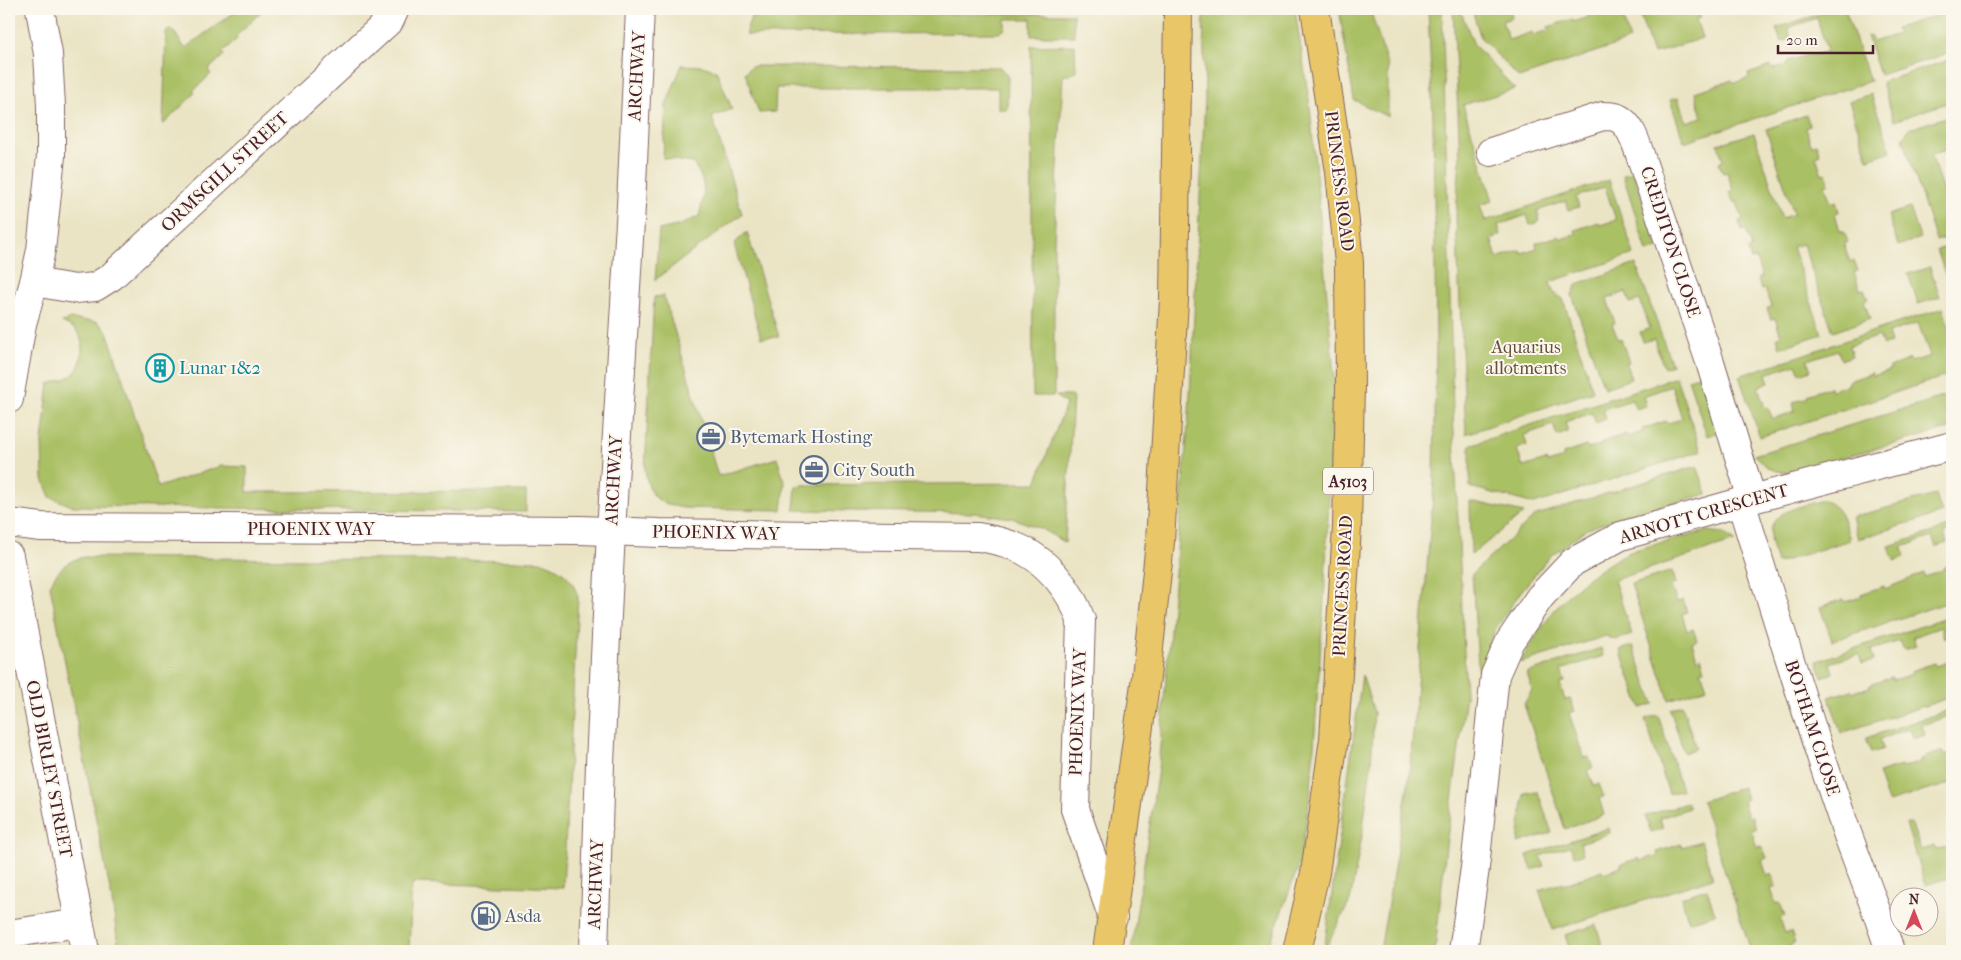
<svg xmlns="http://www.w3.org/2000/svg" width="1961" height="960" viewBox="0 0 1961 960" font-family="'IM FELL French Canon',serif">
<rect width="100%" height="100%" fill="#fbf7ec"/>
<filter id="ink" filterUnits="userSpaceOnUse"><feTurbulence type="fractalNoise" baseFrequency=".02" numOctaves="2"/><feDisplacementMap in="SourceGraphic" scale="10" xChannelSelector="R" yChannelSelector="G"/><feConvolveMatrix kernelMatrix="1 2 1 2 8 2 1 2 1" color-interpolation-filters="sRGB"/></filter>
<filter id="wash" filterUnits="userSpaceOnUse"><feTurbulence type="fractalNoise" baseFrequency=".0096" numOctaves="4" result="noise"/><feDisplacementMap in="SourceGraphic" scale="20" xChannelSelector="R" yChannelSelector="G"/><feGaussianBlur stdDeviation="1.12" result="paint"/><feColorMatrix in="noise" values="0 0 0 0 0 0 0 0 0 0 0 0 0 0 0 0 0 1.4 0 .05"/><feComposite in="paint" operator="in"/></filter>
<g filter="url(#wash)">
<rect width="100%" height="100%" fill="#eae4c4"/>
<!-- green -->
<g fill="#aac065" stroke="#7a7048" fill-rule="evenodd">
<path d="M239,9H264L236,36L238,38L222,52L224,55L208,70L211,74L193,91L195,93L163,125L166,32L172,29L185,48Z"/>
<path d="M1203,9H1295L1310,107L1334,375L1325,584L1311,789L1300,862L1267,951H1131L1158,769L1189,413L1205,98Z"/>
<path d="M1339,9H1370L1388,67V117L1354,100Z"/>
<path d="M1428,9H1442L1443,34L1453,412L1466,695L1446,846L1435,951H1380L1409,779L1434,484L1436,341L1433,120Z"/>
<path d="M1453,9H1460L1474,45L1515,89L1463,105L1493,201L1480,205L1485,221L1609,180L1634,254L1550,282L1553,292L1563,299L1593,391L1466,434L1456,216L1460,157ZM1605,187L1616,220L1600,225L1599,222L1575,230L1576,234L1561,239L1559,236L1536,243L1537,248L1522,253L1520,250L1497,258L1491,239L1501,235L1498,225L1527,215L1530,225L1540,221L1537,211L1566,201L1569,210L1579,207L1576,197Z"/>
<path d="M1484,9H1510L1512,18L1502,21L1509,40L1532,32L1533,35L1549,30L1548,27L1572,19L1573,22L1589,17L1588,14L1598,11L1600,14L1614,9H1620L1630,40L1519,78L1481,38L1473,13Z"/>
<path d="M1638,9H1697L1700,18L1696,19L1702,38L1653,54Z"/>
<path d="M1834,9H1845L1870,81L1684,142L1670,100L1678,98L1686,122L1702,117L1695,92L1732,80L1734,83L1749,78L1748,74L1771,66L1773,69L1788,64V61L1811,54L1812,56L1827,51L1817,18L1788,28L1791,39L1781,42L1776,28Z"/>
<path d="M1952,11V52L1880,75L1867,36L1870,35L1873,42L1898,34L1896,28Z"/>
<path d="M752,14H1073L1074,36H1031V19H1005V29L999,33L747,35L746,31Z"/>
<path d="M1075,45L1076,72L1063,76L1054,240V396H1033L1031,46Z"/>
<path d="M1952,59V101L1894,121L1882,82Z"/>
<path d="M682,65L702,66L716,70L732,109L712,117L742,214L655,280L659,230L681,225L699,216C705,193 707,183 693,163L663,158L666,105Z"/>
<path d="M751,66L1000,67L1008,77L1007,109H998V88H776L775,112L759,113L745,73Z"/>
<path d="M1871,94L1891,151L1868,159L1849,101Z"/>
<path d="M1806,115L1810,126L1806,128L1811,145L1816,144L1820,154L1816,156L1822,174L1826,173L1829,183L1825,185L1831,203L1836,201L1839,212L1835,213L1840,231H1844L1848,242L1844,244L1850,262L1854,260L1858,271L1854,272L1860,290L1864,289L1868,299L1864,301L1870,319L1833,332L1803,244L1792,247L1822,334L1780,348L1777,337L1781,336L1775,318L1771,319L1767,308L1771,307L1765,289L1761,290L1758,279L1762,277L1756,259L1751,260L1748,250L1752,248L1746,230L1742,231L1739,221L1743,220L1737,202H1733L1729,192L1733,190L1727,172L1723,173L1719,163L1723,161L1718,144L1754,133L1782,218L1794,214L1766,129Z"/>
<path d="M1952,115V148L1931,155L1944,194L1952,192V236L1936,241L1903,138L1909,129Z"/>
<path d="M1633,172L1658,248L1647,252L1623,175Z"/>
<path d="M1910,208L1920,238L1898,246L1888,215Z"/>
<path d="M747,232L779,337L761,338L734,244Z"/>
<path d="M1952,245V281L1948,282L1937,250Z"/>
<path d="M1636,264L1672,365L1664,368L1654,339L1643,342L1640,332L1650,328L1640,300L1630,303L1626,292L1607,299L1615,323L1612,324L1618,339H1621L1629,362L1626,363L1631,379L1604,388L1572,295L1577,284Z"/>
<path d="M1930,267L1940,297L1918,304L1908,274Z"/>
<path d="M664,296L718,476L777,458L785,483L782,510L684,508C656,504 649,496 645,469L654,297Z"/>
<path d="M1943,308L1952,335V374L1760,437L1739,376ZM1918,323L1930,356L1912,362L1910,359L1890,367V370L1873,376L1872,373L1848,381L1849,384L1832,390L1830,387L1807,395V398L1793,402L1795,411L1773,419L1768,408H1765L1758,387L1769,383L1766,374L1796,364L1800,374L1811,370L1807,360L1838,350L1841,360L1852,356L1849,346L1879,336L1883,345L1891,343L1888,333Z"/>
<path d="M72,319L98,322L107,331L158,487L221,466L247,467V492L526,491V512L72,506L50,497L43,479L42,441L49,384C56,382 64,380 71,376C82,369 84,349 80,336C77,329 68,325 62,322Z"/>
<path d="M1701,375L1721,431L1707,436L1688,379Z"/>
<path d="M1676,377L1701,451L1534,504L1470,487V445ZM1672,386L1682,419L1668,423L1666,421L1642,429L1643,432L1627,437L1626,434L1602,442V444L1588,449L1586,446L1563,454V458L1548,463L1546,460L1523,467L1517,449L1527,445L1524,435L1553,425L1557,436L1568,432L1565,422L1592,413L1596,423L1606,419L1603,409L1632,400L1636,409L1646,406L1643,396Z"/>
<path d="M1952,394V428L1789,472C1771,472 1767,468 1754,455Z"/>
<path d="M1056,396H1073L1065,543L1042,529L1012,518L974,513L794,510L796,486L803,485L1036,483L1066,404Z"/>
<path d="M1697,466L1707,494L1634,513L1587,529L1550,556L1519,594L1495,630L1479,680L1472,574L1536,515Z"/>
<path d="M1936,495L1942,513L1858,539L1852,517Z"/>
<path d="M1823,500C1843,508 1844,522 1850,540L1777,563C1775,555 1770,545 1770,536C1769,510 1804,506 1823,500Z"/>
<path d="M1470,501L1524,513L1471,555Z"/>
<path d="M1952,526V530L1944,533L1947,543L1936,547L1932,537L1902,547L1905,557L1894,561L1889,546Z"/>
<path d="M1708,531L1723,533L1735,541L1614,580L1632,635L1615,640L1606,636L1520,663C1545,620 1561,595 1604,567C1614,560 1626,553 1638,549C1661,542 1685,537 1708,531Z"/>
<path d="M85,557L540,561C561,568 572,576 578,597L563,888L412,883L409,951H119L112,900L50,586C56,570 69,559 85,557Z"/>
<path d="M1952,564V601L1832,641L1820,607L1844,599L1845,602L1861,597V594L1884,586L1885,589L1924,573L1925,577L1943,570V568Z"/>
<path d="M1672,571L1676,583L1671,585L1677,602L1683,600L1687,612L1682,614L1687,631L1693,629L1697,640L1692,642L1697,659L1701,657L1705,670L1701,671L1707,688L1669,700L1631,584Z"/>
<path d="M1952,616V635L1944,638L1941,627L1913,637L1916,646L1904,650L1900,641L1871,650L1874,661L1862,664L1859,654L1830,663L1833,673L1822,677L1817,661Z"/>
<path d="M1633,646L1654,704L1641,708L1620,650Z"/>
<path d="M1601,648L1603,656L1561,670L1565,682L1560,684L1565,700L1570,699L1575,711L1569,713L1584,758L1589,757L1593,768L1588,770L1594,786L1599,784L1604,797L1599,798L1604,815L1565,829L1524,704L1532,690L1527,673Z"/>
<path d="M1952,661V697L1841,733L1829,697L1852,690L1853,692L1870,687L1869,685L1892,677L1893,680L1912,674L1911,671L1934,663L1936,666Z"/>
<path d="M1362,675L1374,712L1371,765L1362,836L1350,901L1324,951Z"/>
<path d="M1682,705L1696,748L1684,753L1670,709Z"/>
<path d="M1952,709V715L1922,725L1925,735L1913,739L1909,729L1880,739L1883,749L1871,753L1866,738Z"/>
<path d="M1658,715L1682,790L1669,794L1645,719Z"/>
<path d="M1943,751L1945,755L1952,752V783L1888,802L1878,773L1901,766L1902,768L1920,762V759Z"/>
<path d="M1743,787L1747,799L1743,801L1748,817L1752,816L1756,829L1751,830L1757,847L1762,846L1767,858L1762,860L1767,876L1772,874L1776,887L1771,889L1776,904L1780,903L1785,916L1780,919L1785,933L1791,932L1795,943L1790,945L1793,951H1751L1702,801Z"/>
<path d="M1538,792L1552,833L1518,843L1524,793Z"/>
<path d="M1687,803L1689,808L1660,818L1663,828L1651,832L1645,816Z"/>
<path d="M1911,823L1921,850L1934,846L1936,850L1951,845L1950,841L1952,840V877L1925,885L1906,824Z"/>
<path d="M1609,828L1610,833L1580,843L1583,854L1574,856L1570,846L1540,856L1544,866L1532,870L1527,855Z"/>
<path d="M1701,841L1713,878L1553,930L1539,890L1562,883L1563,885L1602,870L1603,873L1621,867V864L1639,858L1640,861L1658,855L1657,852L1681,844L1682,847Z"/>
<path d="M1707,889L1715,914L1689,922L1681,897Z"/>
<path d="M1596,925L1604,950L1570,951L1565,935Z"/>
</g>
</g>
<g filter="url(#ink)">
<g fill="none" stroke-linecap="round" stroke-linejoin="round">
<defs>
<g id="minor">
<path d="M1491,152L1603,116C1607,116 1612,116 1615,117C1632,122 1638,149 1643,164L1710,362L1752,499"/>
<path d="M34,282L75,289L95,287L111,277L390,20L395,9"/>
<path d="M9,399L22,324L34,282L41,250L51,156V106L48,54L40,9"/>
<path d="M1741,502C1775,612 1808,722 1846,830C1861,871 1877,910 1890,951"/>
<path d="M9,523L41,527L580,530L659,533L978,537C991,539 1004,542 1016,547C1046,559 1071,590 1081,620L1075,809L1113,918"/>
<path d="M9,556L85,951"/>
<path d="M9,934L79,923"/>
<path d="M594,951L600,763L611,531L631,206L640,9"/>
<path d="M1463,951L1475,868L1495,675L1510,641L1540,597L1573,562L1621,536L1741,502L1952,446"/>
</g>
<g id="highway">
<path d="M1107,951L1146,677L1160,542L1174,300L1178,9"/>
<path d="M1297,951L1315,873L1334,739L1347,527L1350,386L1349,263L1340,172L1315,9"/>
</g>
</defs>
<!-- minor casing -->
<use href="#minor" stroke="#826461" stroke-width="30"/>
<!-- highway casing -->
<use href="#highway" stroke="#826461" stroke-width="30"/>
<!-- minor -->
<use href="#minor" stroke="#fff" stroke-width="28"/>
<!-- highway -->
<use href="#highway" stroke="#e9c769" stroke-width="28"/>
</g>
</g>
<!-- icons -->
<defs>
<symbol id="building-ring" viewBox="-11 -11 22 22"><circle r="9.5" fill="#fbf7ec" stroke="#0f9aa8" stroke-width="1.5"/><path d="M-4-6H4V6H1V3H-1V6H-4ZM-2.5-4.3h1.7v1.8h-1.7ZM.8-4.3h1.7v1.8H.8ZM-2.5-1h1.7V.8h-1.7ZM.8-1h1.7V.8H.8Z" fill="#0f9aa8"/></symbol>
<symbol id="office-ring" viewBox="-11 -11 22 22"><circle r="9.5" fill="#fbf7ec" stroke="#5c6f8a" stroke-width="1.5"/><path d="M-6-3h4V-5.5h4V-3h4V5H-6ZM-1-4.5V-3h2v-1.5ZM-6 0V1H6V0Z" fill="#5c6f8a"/></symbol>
<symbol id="fuel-ring" viewBox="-11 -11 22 22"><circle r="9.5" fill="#fbf7ec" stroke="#5c6f8a" stroke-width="1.5"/><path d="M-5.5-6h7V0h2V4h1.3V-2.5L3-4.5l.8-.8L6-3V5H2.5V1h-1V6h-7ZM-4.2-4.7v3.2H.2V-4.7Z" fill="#5c6f8a"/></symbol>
</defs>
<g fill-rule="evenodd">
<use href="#building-ring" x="144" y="352" width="32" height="32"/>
<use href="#office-ring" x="695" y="421" width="32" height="32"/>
<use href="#office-ring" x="798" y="454" width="32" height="32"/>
<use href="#fuel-ring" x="470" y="900" width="32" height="32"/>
</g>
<g text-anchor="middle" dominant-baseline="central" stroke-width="4" stroke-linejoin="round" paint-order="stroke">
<!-- shield labels -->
<rect fill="#fbf7ec" stroke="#7f6065" stroke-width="1" x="1323" y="467.5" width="50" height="27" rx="4"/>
<g font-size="16" font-weight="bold" fill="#4a1f2b">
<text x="1348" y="481">A5103</text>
</g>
<!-- street labels -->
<g font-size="18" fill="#4a1f2b" stroke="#fbf7ec">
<text transform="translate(637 76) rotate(-87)">ARCHWAY</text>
<text transform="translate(225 172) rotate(-43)">ORMSGILL STREET</text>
<text transform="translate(1339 181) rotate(83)">PRINCESS ROAD</text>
<text transform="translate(1670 242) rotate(72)">CREDITON CLOSE</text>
<text transform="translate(614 480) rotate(-87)">ARCHWAY</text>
<text transform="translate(1704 514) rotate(-16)">ARNOTT CRESCENT</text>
<text x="311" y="529">PHOENIX WAY</text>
<text transform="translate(716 533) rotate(1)">PHOENIX WAY</text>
<text transform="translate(1343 586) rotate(-87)">PRINCESS ROAD</text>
<text transform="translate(1078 712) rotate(-88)">PHOENIX WAY</text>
<text transform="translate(1812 728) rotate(72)">BOTHAM CLOSE</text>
<text transform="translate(49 769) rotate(79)">OLD BIRLEY STREET</text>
<text transform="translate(596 884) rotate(-88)">ARCHWAY</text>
</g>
<!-- park labels -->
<g font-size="18" fill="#674f3c" stroke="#fbf7ec">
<text x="1526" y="347">Aquarius<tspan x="1526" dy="21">allotments</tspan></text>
</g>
<!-- culture labels -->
<g font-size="18" fill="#0d838f" stroke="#fbf7ec" text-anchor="start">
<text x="179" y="368">Lunar 1&amp;2</text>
</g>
<!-- service labels -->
<g font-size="18" fill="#4e5e75" stroke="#fbf7ec" text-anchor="start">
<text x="730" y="437">Bytemark Hosting</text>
<text x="833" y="470">City South</text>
<text x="505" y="916">Asda</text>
</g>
</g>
<!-- margin -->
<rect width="1961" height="960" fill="none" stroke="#fbf7ec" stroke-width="30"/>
<!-- north arrow -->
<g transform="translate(1914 912)"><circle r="24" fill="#fbf7ec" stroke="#b4a19f"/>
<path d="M0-4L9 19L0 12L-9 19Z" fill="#d1495b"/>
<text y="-8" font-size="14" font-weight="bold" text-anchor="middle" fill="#4a1f2b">N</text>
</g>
<!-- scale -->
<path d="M1778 45v8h95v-8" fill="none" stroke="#4a1f2b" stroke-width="2.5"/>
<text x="1786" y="45" font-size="15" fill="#4a1f2b" stroke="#fbf7ec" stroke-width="4" paint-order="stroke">20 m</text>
</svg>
